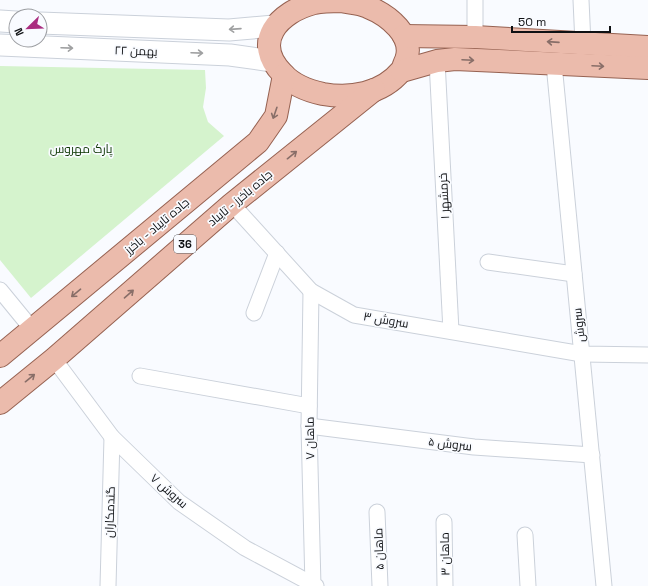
<svg xmlns="http://www.w3.org/2000/svg" width="648" height="586" viewBox="0 0 648 586" font-family="'Space Grotesk',Cairo,sans-serif">
<rect width="100%" height="100%" fill="#f9fbff"/>
<!-- green -->
<path fill="#d5f3cd" d="M0,66L205,70L206,88L203,107L208,122L224,136L31,298L0,260Z"/>
<g fill="none" stroke-linecap="round" stroke-linejoin="round">
<defs>
<g id="minor">
<path d="M581,0L583,44"/>
<path d="M475,37V0"/>
<path d="M437,61L451,331"/>
<path d="M554,64L604,586"/>
<path d="M232,204L311,291L354,315L582,354L648,355"/>
<path d="M488,262L574,274"/>
<path d="M0,290L32,329"/>
<path d="M254,313L277,253"/>
<path d="M54,359L112,437L179,502L245,548L316,586"/>
<path d="M140,376L309,406"/>
<path d="M309,426L474,447L592,455"/>
<path d="M377,512L380,586"/>
<path d="M444,522L445,586"/>
<path d="M525,535L528,586"/>
<path d="M108,586L112,437"/>
<path d="M309,586H313L309,426L311,291"/>
</g>
<g id="secondary">
<path d="M0,21L16,22"/>
<path d="M40,23L229,30L274,26"/>
<path d="M0,45L230,55L272,61"/>
</g>
<g id="primary">
<path d="M341,1C350,3 360,3 368,7C388,15 415,36 406,60C404,64 403,69 401,71C382,94 350,99 323,94C309,91 293,85 283,74C251,42 279,12 314,3C323,1 333,1 341,1Z"/>
<path d="M404,36L475,37L648,47"/>
<path d="M402,71L437,61L455,59L648,68"/>
<path d="M0,356L258,142L276,116L284,75"/>
<path d="M0,403L54,359L232,204L374,90"/>
</g>
</defs>
<!-- minor casing -->
<use href="#minor" stroke="#cbd1da" stroke-width="17"/>
<!-- secondary casing -->
<use href="#secondary" stroke="#cbd1da" stroke-width="23"/>
<!-- primary casing -->
<use href="#primary" stroke="#966252" stroke-width="24"/>
<!-- minor -->
<use href="#minor" stroke="#fff" stroke-width="15"/>
<!-- secondary -->
<use href="#secondary" stroke="#fff" stroke-width="21"/>
<!-- primary -->
<use href="#primary" stroke="#ebbbac" stroke-width="22"/>
</g>
<!-- one-way arrows -->
<defs><path id="oneway-shaft" d="M-6 0H5M1.5-3L5.5 0L1.5 3" fill="none" stroke-width="1.6" stroke-linecap="round" stroke-linejoin="round"/></defs>
<g stroke="#9fa0a1">
<use href="#oneway-shaft" transform="translate(235 29) rotate(176)"/>
<use href="#oneway-shaft" transform="translate(67 48) rotate(2)"/>
<use href="#oneway-shaft" transform="translate(197 53) rotate(2)"/>
</g>
<g stroke="#886e68">
<use href="#oneway-shaft" transform="translate(553 42) rotate(-176)"/>
<use href="#oneway-shaft" transform="translate(468 60) rotate(3)"/>
<use href="#oneway-shaft" transform="translate(598 66) rotate(3)"/>
<use href="#oneway-shaft" transform="translate(275 113) rotate(109)"/>
<use href="#oneway-shaft" transform="translate(292 155) rotate(-39)"/>
<use href="#oneway-shaft" transform="translate(76 293) rotate(140)"/>
<use href="#oneway-shaft" transform="translate(129 294) rotate(-41)"/>
<use href="#oneway-shaft" transform="translate(30 378) rotate(-39)"/>
</g>
<g text-anchor="middle" dominant-baseline="central" stroke-width="3.5" stroke-linejoin="round" paint-order="stroke">
<!-- shield labels -->
<rect fill="#f9fbff" stroke="#55575a" stroke-width="1" x="174" y="235" width="22" height="18" rx="3"/>
<g font-size="11" font-weight="bold" fill="#0f1114">
<text x="185" y="244">36</text>
</g>
<!-- street labels -->
<g font-size="12" fill="#0f1114" stroke="#f9fbff">
<text transform="translate(136 51) rotate(2)">۲۲ بهمن</text>
<text transform="translate(444 196) rotate(-93)">خرمشهر ۱</text>
<text transform="translate(240 198) rotate(-40)">جاده باخرز - تایباد</text>
<text transform="translate(157 226) rotate(-40)">جاده تایباد - باخرز</text>
<text transform="translate(386 320) rotate(10)">سروش ۳</text>
<text transform="translate(579 325) rotate(-96)">سروش</text>
<text transform="translate(310 438) rotate(-91)">ماهان ۷</text>
<text transform="translate(450 444) rotate(7)">سروش ۵</text>
<text transform="translate(169 491) rotate(42)">سروش ۷</text>
<text transform="translate(110 512) rotate(-88)">گندمکاران</text>
<text transform="translate(379 549) rotate(-92)">ماهان ۵</text>
<text transform="translate(445 554) rotate(-91)">ماهان ۳</text>
</g>
<!-- park labels -->
<g font-size="12" fill="#0b3500" stroke="#f9fbff">
<text x="81" y="149">پارک مهروس</text>
</g>
</g>
<!-- north arrow -->
<g transform="translate(28 28) rotate(247)"><circle r="19" fill="#f9fbff" stroke="#9b9da1"/>
<path d="M0-3L7 15L0 10L-7 15Z" fill="#aa2d80"/>
<text y="-6" font-size="11" font-weight="bold" text-anchor="middle" fill="#0f1114">N</text>
</g>
<!-- scale -->
<path d="M512 26v6h98v-6" fill="none" stroke="#0f1114" stroke-width="2"/>
<text x="518" y="26" font-size="12" fill="#0f1114" stroke="#f9fbff" stroke-width="3" paint-order="stroke">50 m</text>
</svg>
